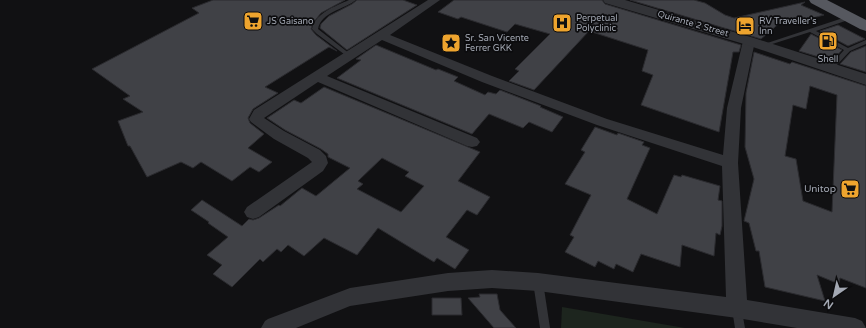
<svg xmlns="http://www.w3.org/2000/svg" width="866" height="328" viewBox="0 0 866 328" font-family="'Varela Round',sans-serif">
<rect width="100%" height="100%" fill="#111113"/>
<!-- green -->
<path fill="#1d251e" d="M562,307L685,328H561Z"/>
<!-- building -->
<g fill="#404146" stroke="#2b2b2f" fill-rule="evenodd">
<path d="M213,0H345L321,13L313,23L311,29L316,35L337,51L329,47L265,87L278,93L253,109L248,118L250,123L264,134L248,148L272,162L259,172L250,167L232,181L201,162L193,168L181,162L147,177L130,146H128L118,121L143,112L123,99L130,96L92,69L199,13L192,8Z"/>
<path d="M357,0H403L417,5L347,50L320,28L321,24L329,16L352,4Z"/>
<path d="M454,0H602L605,4L741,45L739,52H733L719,132L641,105L653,75L642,71L648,50L589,31L534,90L509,81L519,71L515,69L550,34L515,24L507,32L461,17L458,19L438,12Z"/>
<path d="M630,0H694L705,3L725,15L734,18L805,2L801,5L824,15L789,24L782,21L761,39Z"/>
<path d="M838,25L865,39L848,46L820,31Z"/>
<path d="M811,34L842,50L832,61L799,51Z"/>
<path d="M376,45L436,70L438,69L458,77L454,81L485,95L488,92L496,94L500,90L541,106L540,107L563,117L552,132L529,122L523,128L489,114L472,134L337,78L361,60L356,59Z"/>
<path d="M866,46V72L840,64L851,52Z"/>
<path d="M754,52L790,64L792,62L866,86V288L840,278L839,284L817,275L825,301L765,287L759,251H756L749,223L744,221L754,179L745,147L746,93ZM810,86L837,95L832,212L803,201L796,159L785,156L793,105L806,109Z"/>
<path d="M324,87L480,152L458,181L490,197L477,215L467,210L446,237L469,250L455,269L437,258L434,262L378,228L357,255L324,238L304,256L288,245L281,252L277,249L263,262L260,259L232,287L213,274L222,265L207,255L228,237L208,223L209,222L191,210L202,200L242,226L249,219L253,220L259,218L279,205L280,206L302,188L316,196L350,168L328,157V154L321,149L285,130L267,118L294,100L301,103ZM382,158L409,172L405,176L424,186L401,212L357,189L363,184L358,181Z"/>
<path d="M595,127L617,135L618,133L644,142L642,145L650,148L627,199L657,214L674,175L681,177L682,175L720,186L718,200L722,201V226L720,235L716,233L714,256L682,245L680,267L641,254L633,272L616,264L614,269L598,261L595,267L565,252L574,237L570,235L591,195L565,184L585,152L581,150Z"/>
<path d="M479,294H497L500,310L516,328H494L468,298L480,297Z"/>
<path d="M432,298H461L462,315H432Z"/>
</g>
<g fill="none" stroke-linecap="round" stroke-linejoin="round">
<!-- service -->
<g fill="#323337" fill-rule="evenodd">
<path d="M349,0H356C345,9 321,12 318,29L350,54L351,55L348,57L317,34L312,29C315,13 336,6 349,0Z"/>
<path d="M849,16L851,17V19L816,31L848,48L866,40V44L850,51L833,69H829L828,68L844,50L810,32L766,46H762L761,45Z"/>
<path d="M538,278L541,279L543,282L550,328H540L533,282L535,279Z"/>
<path d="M737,304L741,306L745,328H735L732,309L733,306Z"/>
</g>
<!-- minor -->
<path fill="#323337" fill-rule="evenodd" d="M428,0H440L390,35L492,76L607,119L723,155L727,108L743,41L745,38H753L755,41L741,108L738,163L747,300L855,318L862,321L866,328H797L737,318L538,291L492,288L448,291L350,306L296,328H261L265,321L268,319L350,288L448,273L492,270L538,273L726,297L722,166L597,125L482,82L382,40L327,76L477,138L480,142L477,146L472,147L467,146L318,82L264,118L284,131L320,150L326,156L328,163L323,171L259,217L253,219L247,217L244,212L247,207L312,162L308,158L274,139L251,122L249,119L254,110Z"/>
<!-- tertiary -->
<path fill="#323337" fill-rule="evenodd" d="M603,0H625L754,38L866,74V85L744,44L605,3Z"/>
<!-- trunk -->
<path fill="#56585f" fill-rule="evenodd" d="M809,0H827L866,20V31L860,29L811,3Z"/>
</g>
<!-- icons -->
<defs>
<symbol id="supermarket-square" viewBox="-11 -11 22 22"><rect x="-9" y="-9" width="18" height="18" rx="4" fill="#eea42e" stroke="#0c0c0e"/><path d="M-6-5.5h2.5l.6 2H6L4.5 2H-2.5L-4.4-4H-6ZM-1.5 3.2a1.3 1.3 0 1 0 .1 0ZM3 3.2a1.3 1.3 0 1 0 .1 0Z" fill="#111"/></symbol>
<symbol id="hospital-square" viewBox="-11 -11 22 22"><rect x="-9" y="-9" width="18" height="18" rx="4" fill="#eea42e" stroke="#0c0c0e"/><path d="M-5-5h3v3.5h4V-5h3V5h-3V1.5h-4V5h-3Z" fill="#111"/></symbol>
<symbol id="hotel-square" viewBox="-11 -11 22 22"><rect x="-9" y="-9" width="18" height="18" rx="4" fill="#eea42e" stroke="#0c0c0e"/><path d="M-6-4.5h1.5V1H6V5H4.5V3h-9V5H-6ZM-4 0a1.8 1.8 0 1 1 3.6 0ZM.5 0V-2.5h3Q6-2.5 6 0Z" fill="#111"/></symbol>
<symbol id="fuel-square" viewBox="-11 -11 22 22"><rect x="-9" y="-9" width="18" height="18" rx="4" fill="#eea42e" stroke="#0c0c0e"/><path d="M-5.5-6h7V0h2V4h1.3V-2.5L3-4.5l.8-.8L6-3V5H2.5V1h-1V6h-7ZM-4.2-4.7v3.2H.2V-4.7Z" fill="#111"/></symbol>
<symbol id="sight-square" viewBox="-11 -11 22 22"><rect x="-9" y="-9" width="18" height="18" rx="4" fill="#eea42e" stroke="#0c0c0e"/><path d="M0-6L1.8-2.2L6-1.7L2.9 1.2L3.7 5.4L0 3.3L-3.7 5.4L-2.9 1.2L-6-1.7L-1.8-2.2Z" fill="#111"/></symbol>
</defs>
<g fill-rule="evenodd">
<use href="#supermarket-square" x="242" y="10" width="22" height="22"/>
<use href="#hospital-square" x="551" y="12" width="22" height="22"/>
<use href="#hotel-square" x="734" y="15" width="22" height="22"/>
<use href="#fuel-square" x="817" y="30" width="22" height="22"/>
<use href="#sight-square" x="440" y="32" width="22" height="22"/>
<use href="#supermarket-square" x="839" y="178" width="22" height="22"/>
</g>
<g text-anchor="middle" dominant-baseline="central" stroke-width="3.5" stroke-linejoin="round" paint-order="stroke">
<!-- far-poi labels -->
<g font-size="9" fill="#a3a8b3" stroke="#0c0c0e" text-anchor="start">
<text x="576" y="18">Perpetual<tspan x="576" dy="10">Polyclinic</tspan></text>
<text x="267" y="21">JS Gaisano</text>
<text x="759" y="21">RV Traveller's<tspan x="759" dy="10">Inn</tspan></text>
<text x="465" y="38">Sr. San Vicente<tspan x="465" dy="10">Ferrer GKK</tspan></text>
<text x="828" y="59" text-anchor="middle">Shell</text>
</g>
<!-- far-street labels -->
<g font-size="9" fill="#a3a8b3" stroke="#0c0c0e">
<text transform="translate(693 24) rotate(16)">Quirante 2 Street</text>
</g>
<!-- poi labels -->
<g font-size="10" fill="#a3a8b3" stroke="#0c0c0e" text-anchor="end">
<text x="836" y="189">Unitop</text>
</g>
</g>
<!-- north arrow -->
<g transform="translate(834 296) rotate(214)" stroke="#0c0c0e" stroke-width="3" paint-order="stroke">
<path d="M0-3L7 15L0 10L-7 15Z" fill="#a3a8b3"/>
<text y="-6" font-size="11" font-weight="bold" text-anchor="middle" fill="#a3a8b3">N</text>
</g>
</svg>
